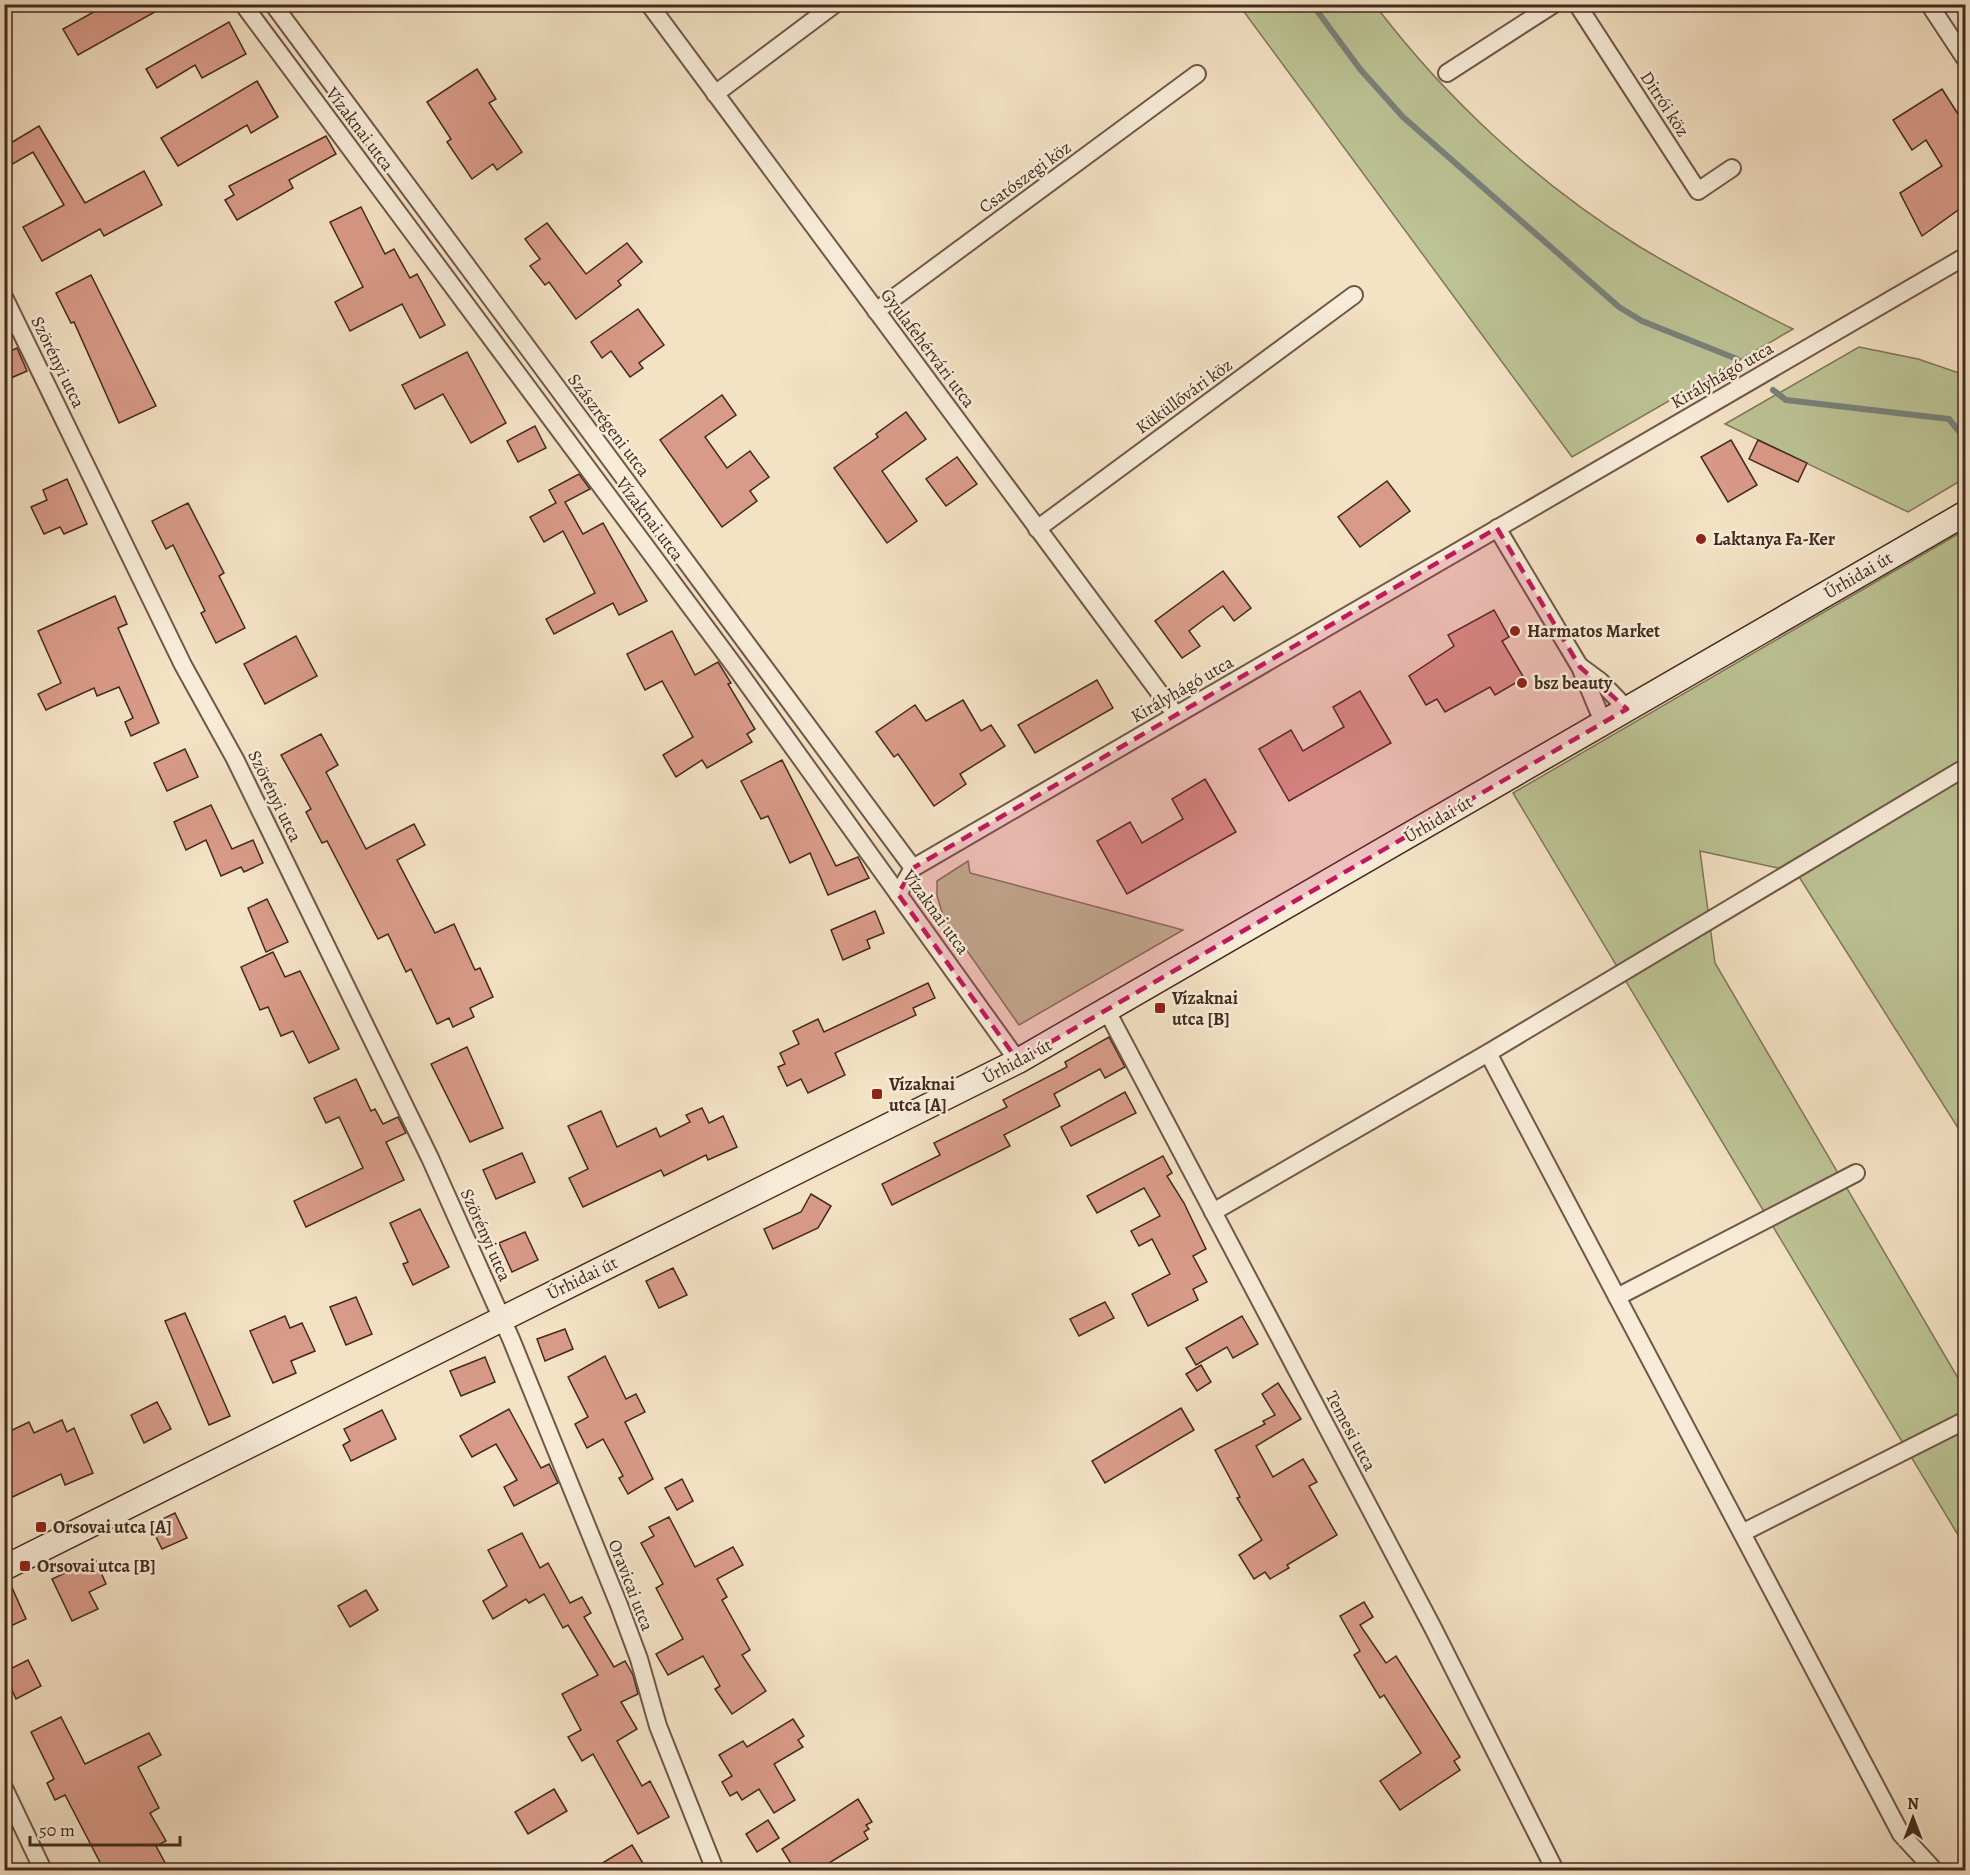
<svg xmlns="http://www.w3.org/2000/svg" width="1970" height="1875" viewBox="0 0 1970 1875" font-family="Alegreya,serif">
<rect width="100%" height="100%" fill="#f4e2c5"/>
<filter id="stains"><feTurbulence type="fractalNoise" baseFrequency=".00333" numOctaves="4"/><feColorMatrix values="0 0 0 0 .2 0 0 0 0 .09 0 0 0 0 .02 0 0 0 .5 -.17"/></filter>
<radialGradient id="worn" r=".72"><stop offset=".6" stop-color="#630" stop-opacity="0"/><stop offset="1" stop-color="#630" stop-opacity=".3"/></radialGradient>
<!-- grass -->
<g fill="#bcc394" stroke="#807659" stroke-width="1.5">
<path d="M1239,5H1375C1446,99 1539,185 1640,247C1690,277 1741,303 1793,329L1572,457Z"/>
<path d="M1859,347L1918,359L1965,375V478L1908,512L1725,424Z"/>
<path d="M1965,530V1139L1796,872L1700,851L1715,963L1965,1390L1966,1530L1958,1535L1513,793Z"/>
<path d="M968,861L970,873L1183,930L1019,1025L944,918L937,896V881Z"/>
</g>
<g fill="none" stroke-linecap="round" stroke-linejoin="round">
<!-- stream -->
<g stroke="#79827c" stroke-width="6">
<path d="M1312,4L1360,69L1403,117L1619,307L1642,321L1737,359"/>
<path d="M1773,390L1786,400L1949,419L1966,440"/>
</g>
</g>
<!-- building -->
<g fill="#d99b89" stroke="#432a1e" stroke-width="1.5">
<path d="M108,4H169L78,55L63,29Z"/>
<path d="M229,22L246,54L202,78L195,65L157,88L146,69Z"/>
<path d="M477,69L496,99L489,103L522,152L497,170L493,164L472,179L447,142L451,139L427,102Z"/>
<path d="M257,81L278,117L251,133L247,125L178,166L161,138Z"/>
<path d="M1942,89L1965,125V205L1922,236L1900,193L1942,166L1926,140L1912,150L1893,120Z"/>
<path d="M39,126L85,203L144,171L162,205L104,236L100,229L42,261L23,227L64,205L33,152L4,169V147Z"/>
<path d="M326,136L336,154L289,180L293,188L237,220L225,200L234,195L229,186Z"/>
<path d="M361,207L385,254L394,249L410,278L417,274L445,325L420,338L402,304L350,331L335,302L363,287L330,222Z"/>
<path d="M547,223L586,274L627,243L642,262L618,281L621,285L576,319L549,282L545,285L530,266L540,259L525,239Z"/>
<path d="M91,275L156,406L119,423L74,322L71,323L56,293Z"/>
<path d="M638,309L664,345L639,363L643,368L630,377L611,351L602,358L591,342Z"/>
<path d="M17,348L27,371L4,381V354Z"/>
<path d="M467,352L506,423L471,443L443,394L415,409L402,385Z"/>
<path d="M722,395L736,415L705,437L727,468L750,451L769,477L750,491L757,501L722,527L660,440Z"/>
<path d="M906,412L926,439L882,471L917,521L887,543L834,468L878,437L876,434Z"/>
<path d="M535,426L546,448L518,462L507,441Z"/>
<path d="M1731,440L1757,485L1728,502L1701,457Z"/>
<path d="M1758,440L1807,463L1798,482L1749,459Z"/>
<path d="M957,457L977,484L946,506L926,479Z"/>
<path d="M579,474L590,489L565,502L583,534L603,523L647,601L619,615L613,603L554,634L546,619L595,593L563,531L544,542L530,517L556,503L549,490Z"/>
<path d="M67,479L87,524L64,534L60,527L44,534L31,507L47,500L43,490Z"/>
<path d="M1387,481L1410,511L1360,547L1338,517Z"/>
<path d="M188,503L224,573L219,576L245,628L216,643L201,613L205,611L173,545L166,549L152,521Z"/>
<path d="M1223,571L1251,608L1234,621L1223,606L1206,618L1189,631L1200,646L1182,658L1155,621Z"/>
<path d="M115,596L127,624L118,628L159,723L131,736L125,722L133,718L119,687L97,696L94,688L46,710L38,694L61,683L38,631Z"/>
<path d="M1494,610L1509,637L1502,641L1524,678L1495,695L1490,687L1445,712L1437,699L1426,705L1409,676L1454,646L1448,635Z"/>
<path d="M672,631L695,675L718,662L731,683L728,684L755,729L747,734L752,742L707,768L702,760L676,777L663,755L693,737L662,681L645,690L627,654Z"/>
<path d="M296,636L317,676L265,704L244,664Z"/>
<path d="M1097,680L1113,708L1035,753L1018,725Z"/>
<path d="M1360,691L1391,743L1289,801L1259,749L1291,730L1303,751L1344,727L1333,707Z"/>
<path d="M963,700L981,731L991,725L1005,746L960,774L966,784L934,806L898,754L894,757L876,732L915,705L926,721Z"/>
<path d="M321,734L338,765L326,772L366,849L414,824L425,845L397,860L435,933L454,924L475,970L480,968L493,997L470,1008L474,1017L453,1027L449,1018L437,1024L411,969L406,972L388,934L378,939L327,841L322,843L306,812L311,809L281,755Z"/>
<path d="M185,749L198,777L167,791L154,763Z"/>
<path d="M782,760L836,866L858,857L869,878L828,895L810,853L790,863L768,816L761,819L741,781Z"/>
<path d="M1205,779L1236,832L1127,894L1097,841L1130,822L1142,843L1183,819L1172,799Z"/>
<path d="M211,805L232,849L253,840L263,863L244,872L241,867L221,876L206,840L186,850L174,822Z"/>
<path d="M267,899L288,942L266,952L248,908Z"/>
<path d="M875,911L884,933L867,940L870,948L843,960L831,930Z"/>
<path d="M273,952L285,977L300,971L339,1049L309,1063L293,1031L281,1036L268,1007L260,1010L241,967Z"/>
<path d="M928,983L935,998L913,1008L916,1015L835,1053L845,1075L808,1093L801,1079L787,1086L778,1067L785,1064L780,1053L799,1044L793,1031L818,1019L824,1032Z"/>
<path d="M1109,1037L1125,1067L1105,1078L1100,1069L1054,1094L1060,1106L1004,1135L1010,1146L892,1205L882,1184L940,1155L934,1143L1007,1107L1003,1100L1067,1067L1065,1062Z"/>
<path d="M467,1047L503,1128L470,1142L431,1064Z"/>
<path d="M356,1079L371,1111L375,1109L383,1124L398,1117L406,1133L386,1142L404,1180L306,1227L294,1201L363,1168L339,1117L326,1123L314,1098Z"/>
<path d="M1125,1092L1136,1113L1071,1146L1061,1127Z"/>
<path d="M702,1108L709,1123L723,1116L737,1147L708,1160L706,1155L664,1176L661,1170L583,1207L569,1178L588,1169L568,1126L601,1111L617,1147L656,1128L660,1137L690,1122L686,1115Z"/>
<path d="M522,1153L535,1182L496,1199L483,1170Z"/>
<path d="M1163,1156L1172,1173L1167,1176L1184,1203L1206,1249L1193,1256L1207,1282L1193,1289L1198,1300L1148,1326L1132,1294L1170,1274L1152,1239L1139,1246L1131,1231L1160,1216L1144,1188L1097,1213L1087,1196Z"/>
<path d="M811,1194L831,1206L818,1228L773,1249L764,1229L801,1212Z"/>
<path d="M420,1209L449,1267L413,1285L403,1264L408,1262L390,1223Z"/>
<path d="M525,1232L538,1260L512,1272L499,1243Z"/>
<path d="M673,1268L687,1295L659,1308L646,1281Z"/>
<path d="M356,1297L372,1334L346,1345L330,1307Z"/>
<path d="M1105,1302L1114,1318L1079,1336L1070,1319Z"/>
<path d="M185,1313L230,1416L209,1425L165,1321Z"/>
<path d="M285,1316L290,1328L302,1323L315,1351L291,1361L296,1373L273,1383L250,1331Z"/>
<path d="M1242,1316L1258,1344L1233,1358L1227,1347L1196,1365L1186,1348Z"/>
<path d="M565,1329L573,1349L545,1361L537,1339Z"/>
<path d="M605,1356L626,1399L636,1394L645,1412L625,1422L653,1479L628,1494L619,1478L623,1476L603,1439L587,1448L575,1424L588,1417L568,1377Z"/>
<path d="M485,1357L495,1382L461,1396L450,1371Z"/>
<path d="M1201,1365L1211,1382L1197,1391L1186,1374Z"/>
<path d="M1278,1383L1301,1419L1256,1446L1273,1477L1303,1459L1317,1482L1309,1486L1337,1535L1287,1565L1289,1568L1270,1579L1265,1572L1254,1579L1239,1555L1262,1540L1237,1498L1240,1497L1215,1450L1265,1424L1263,1421L1275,1415L1262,1394Z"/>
<path d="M157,1402L171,1429L144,1443L131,1415Z"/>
<path d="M1181,1408L1194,1430L1105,1483L1092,1461Z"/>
<path d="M509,1409L541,1468L549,1464L558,1483L514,1506L504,1487L517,1480L496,1444L472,1457L460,1436Z"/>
<path d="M382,1410L396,1439L351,1461L343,1445L350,1441L344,1429Z"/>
<path d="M62,1420L67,1432L74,1428L93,1473L65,1485L61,1474L4,1501V1434L29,1422L34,1433Z"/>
<path d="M682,1479L693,1501L677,1510L665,1488Z"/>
<path d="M175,1513L187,1538L162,1549L150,1525Z"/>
<path d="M669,1517L695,1567L733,1547L743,1565L717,1579L727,1597L722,1600L750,1650L742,1655L766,1691L732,1714L715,1689L720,1686L703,1656L668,1675L656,1654L683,1639L656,1588L663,1584L641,1543L654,1536L649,1527Z"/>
<path d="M522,1533L540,1568L548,1563L570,1603L582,1597L591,1613L584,1617L614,1667L625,1661L633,1675L638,1694L621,1702L637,1729L617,1741L642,1786L650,1781L669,1817L638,1834L593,1754L582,1761L568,1737L581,1730L562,1694L598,1675L568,1625L563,1628L544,1594L529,1603L526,1599L493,1619L483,1601L507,1586L488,1550Z"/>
<path d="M95,1559L106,1584L89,1592L98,1609L72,1621L52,1579Z"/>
<path d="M9,1581L26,1619L4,1629V1582Z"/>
<path d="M366,1590L378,1610L350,1627L338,1606Z"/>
<path d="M1364,1602L1373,1617L1360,1625L1386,1663L1396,1656L1460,1757L1454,1761L1460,1770L1400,1810L1380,1781L1421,1753L1384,1695L1380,1698L1354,1655L1360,1651L1340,1616Z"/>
<path d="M28,1660L41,1686L16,1699L4,1672Z"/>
<path d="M61,1717L85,1764L149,1733L161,1755L138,1767L159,1808L150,1813L166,1841L156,1846L169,1870H104L65,1795L55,1800L47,1783L54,1779L31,1732Z"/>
<path d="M793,1719L804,1736L798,1740L803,1747L774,1764L795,1800L774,1813L759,1789L742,1800L737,1792L730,1796L722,1782L732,1776L719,1755L743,1741L747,1747Z"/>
<path d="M554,1789L567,1811L528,1834L515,1812Z"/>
<path d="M858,1799L872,1822L866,1825L869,1829L864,1832L868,1839L829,1863L834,1870H795L782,1849Z"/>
<path d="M768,1820L779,1838L757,1852L746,1834Z"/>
<path d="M632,1845L647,1870H591Z"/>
</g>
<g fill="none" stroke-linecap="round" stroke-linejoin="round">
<defs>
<g id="street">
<path d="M243,4L736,668L1018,1061"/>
<path d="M273,4L913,868"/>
<path d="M649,4L1176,715"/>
<path d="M1577,4L1698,191L1732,168"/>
<path d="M1929,4L1966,60"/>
<path d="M1447,73L1554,4"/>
<path d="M715,94L835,4"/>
<path d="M4,297L183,665L235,759L430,1158L511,1339L619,1605L639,1659L658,1726L715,1870"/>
<path d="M876,311L1197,74"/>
<path d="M1497,528L1580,667L1603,722"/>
<path d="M1037,529L1354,295"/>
<path d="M1581,667L1600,681L1627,709"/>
<path d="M898,894L913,868L1966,256"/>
<path d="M1107,1011L1433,1628L1555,1870"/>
<path d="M1488,1053L1901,1834L1934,1870"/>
<path d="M1213,1212L1488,1053L1966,767"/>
<path d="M1617,1297L1856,1173"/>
<path d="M1742,1533L1966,1420"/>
<path d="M4,1788L43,1870"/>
</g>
<path id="secondary" d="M4,1568L1018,1061L1966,513"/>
</defs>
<!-- street casing -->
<use href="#street" stroke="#6f5848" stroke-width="20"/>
<!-- secondary casing -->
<use href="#secondary" stroke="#432a1e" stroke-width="27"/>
<!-- street -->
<use href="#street" stroke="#f8ecd9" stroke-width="16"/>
<!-- secondary -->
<use href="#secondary" stroke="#f8ecd9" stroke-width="24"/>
</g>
<!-- marked area -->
<path fill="#c2185b" fill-opacity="0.2" stroke="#c2185b" stroke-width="4.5" stroke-dasharray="12 8" stroke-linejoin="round" d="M1497,528L1580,667L1627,709L1018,1061L898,894L913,868Z"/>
<!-- markers -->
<g fill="#8f2418" stroke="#f8ecd9" stroke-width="2">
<circle cx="1701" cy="539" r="6"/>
<circle cx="1515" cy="631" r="6"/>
<circle cx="1522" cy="683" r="6"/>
<rect x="1154" y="1002" width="12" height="12" rx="3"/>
<rect x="871" y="1088" width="12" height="12" rx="3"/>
<rect x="35" y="1521" width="12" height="12" rx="3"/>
<rect x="19" y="1560" width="12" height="12" rx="3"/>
</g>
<g text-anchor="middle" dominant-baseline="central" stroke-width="5" stroke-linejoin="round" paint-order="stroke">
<!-- street labels -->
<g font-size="18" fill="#432a1e" stroke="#f8ecd9">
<text transform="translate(1665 104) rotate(57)">Ditrói köz</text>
<text transform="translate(360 129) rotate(53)">Vízaknai utca</text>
<text transform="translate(1025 177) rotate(-36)">Csatószegi köz</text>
<text transform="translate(928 348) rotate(53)">Gyulafehérvári utca</text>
<text transform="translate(58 362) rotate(64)">Szörényi utca</text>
<text transform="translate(1722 375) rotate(-30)">Királyhágó utca</text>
<text transform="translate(1184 396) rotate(-36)">Küküllővári köz</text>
<text transform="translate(609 425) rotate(53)">Szászrégeni utca</text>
<text transform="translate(650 519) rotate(53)">Vízaknai utca</text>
<text transform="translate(1858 575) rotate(-30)">Úrhidai út</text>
<text transform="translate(1182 689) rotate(-30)">Királyhágó utca</text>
<text transform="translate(275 796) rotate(64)">Szörényi utca</text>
<text transform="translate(1438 819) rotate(-30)">Úrhidai út</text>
<text transform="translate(936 912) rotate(54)">Vízaknai utca</text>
<text transform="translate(1017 1061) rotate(-28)">Úrhidai út</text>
<text transform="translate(486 1235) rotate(66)">Szörényi utca</text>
<text transform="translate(582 1278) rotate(-26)">Úrhidai út</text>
<text transform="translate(1351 1431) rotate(62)">Temesi utca</text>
<text transform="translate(631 1585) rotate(69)">Oravicai utca</text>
</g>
<!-- poi labels -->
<g font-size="18" font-weight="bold" fill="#432a1e" stroke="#f8ecd9" text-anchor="start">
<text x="1713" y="539">Laktanya Fa-Ker</text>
<text x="1527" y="631">Harmatos Market</text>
<text x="1534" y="683">bsz beauty</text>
<text x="1172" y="998">Vízaknai<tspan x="1172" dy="21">utca [B]</tspan></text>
<text x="889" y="1084">Vízaknai<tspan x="889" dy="21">utca [A]</tspan></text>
<text x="53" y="1527">Orsovai utca [A]</text>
<text x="37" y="1566">Orsovai utca [B]</text>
</g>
</g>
<!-- margin -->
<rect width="1970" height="1875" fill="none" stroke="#f4e2c5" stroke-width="24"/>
<rect x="6" y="6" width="1958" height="1863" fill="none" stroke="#432a1e" stroke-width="3"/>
<rect x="12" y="12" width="1946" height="1851" fill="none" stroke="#432a1e" stroke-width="1.5"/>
<!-- north arrow -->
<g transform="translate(1913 1818)" stroke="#f8ecd9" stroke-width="4.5" paint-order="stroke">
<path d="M0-4.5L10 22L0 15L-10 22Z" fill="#432a1e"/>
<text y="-9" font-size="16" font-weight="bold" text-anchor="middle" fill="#432a1e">N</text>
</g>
<!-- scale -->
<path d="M30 1836v9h150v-9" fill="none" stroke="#432a1e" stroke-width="3"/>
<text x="39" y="1836" font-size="18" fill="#432a1e" stroke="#f8ecd9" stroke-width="4.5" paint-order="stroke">50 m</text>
<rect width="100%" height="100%" filter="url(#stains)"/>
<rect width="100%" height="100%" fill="url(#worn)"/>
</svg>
